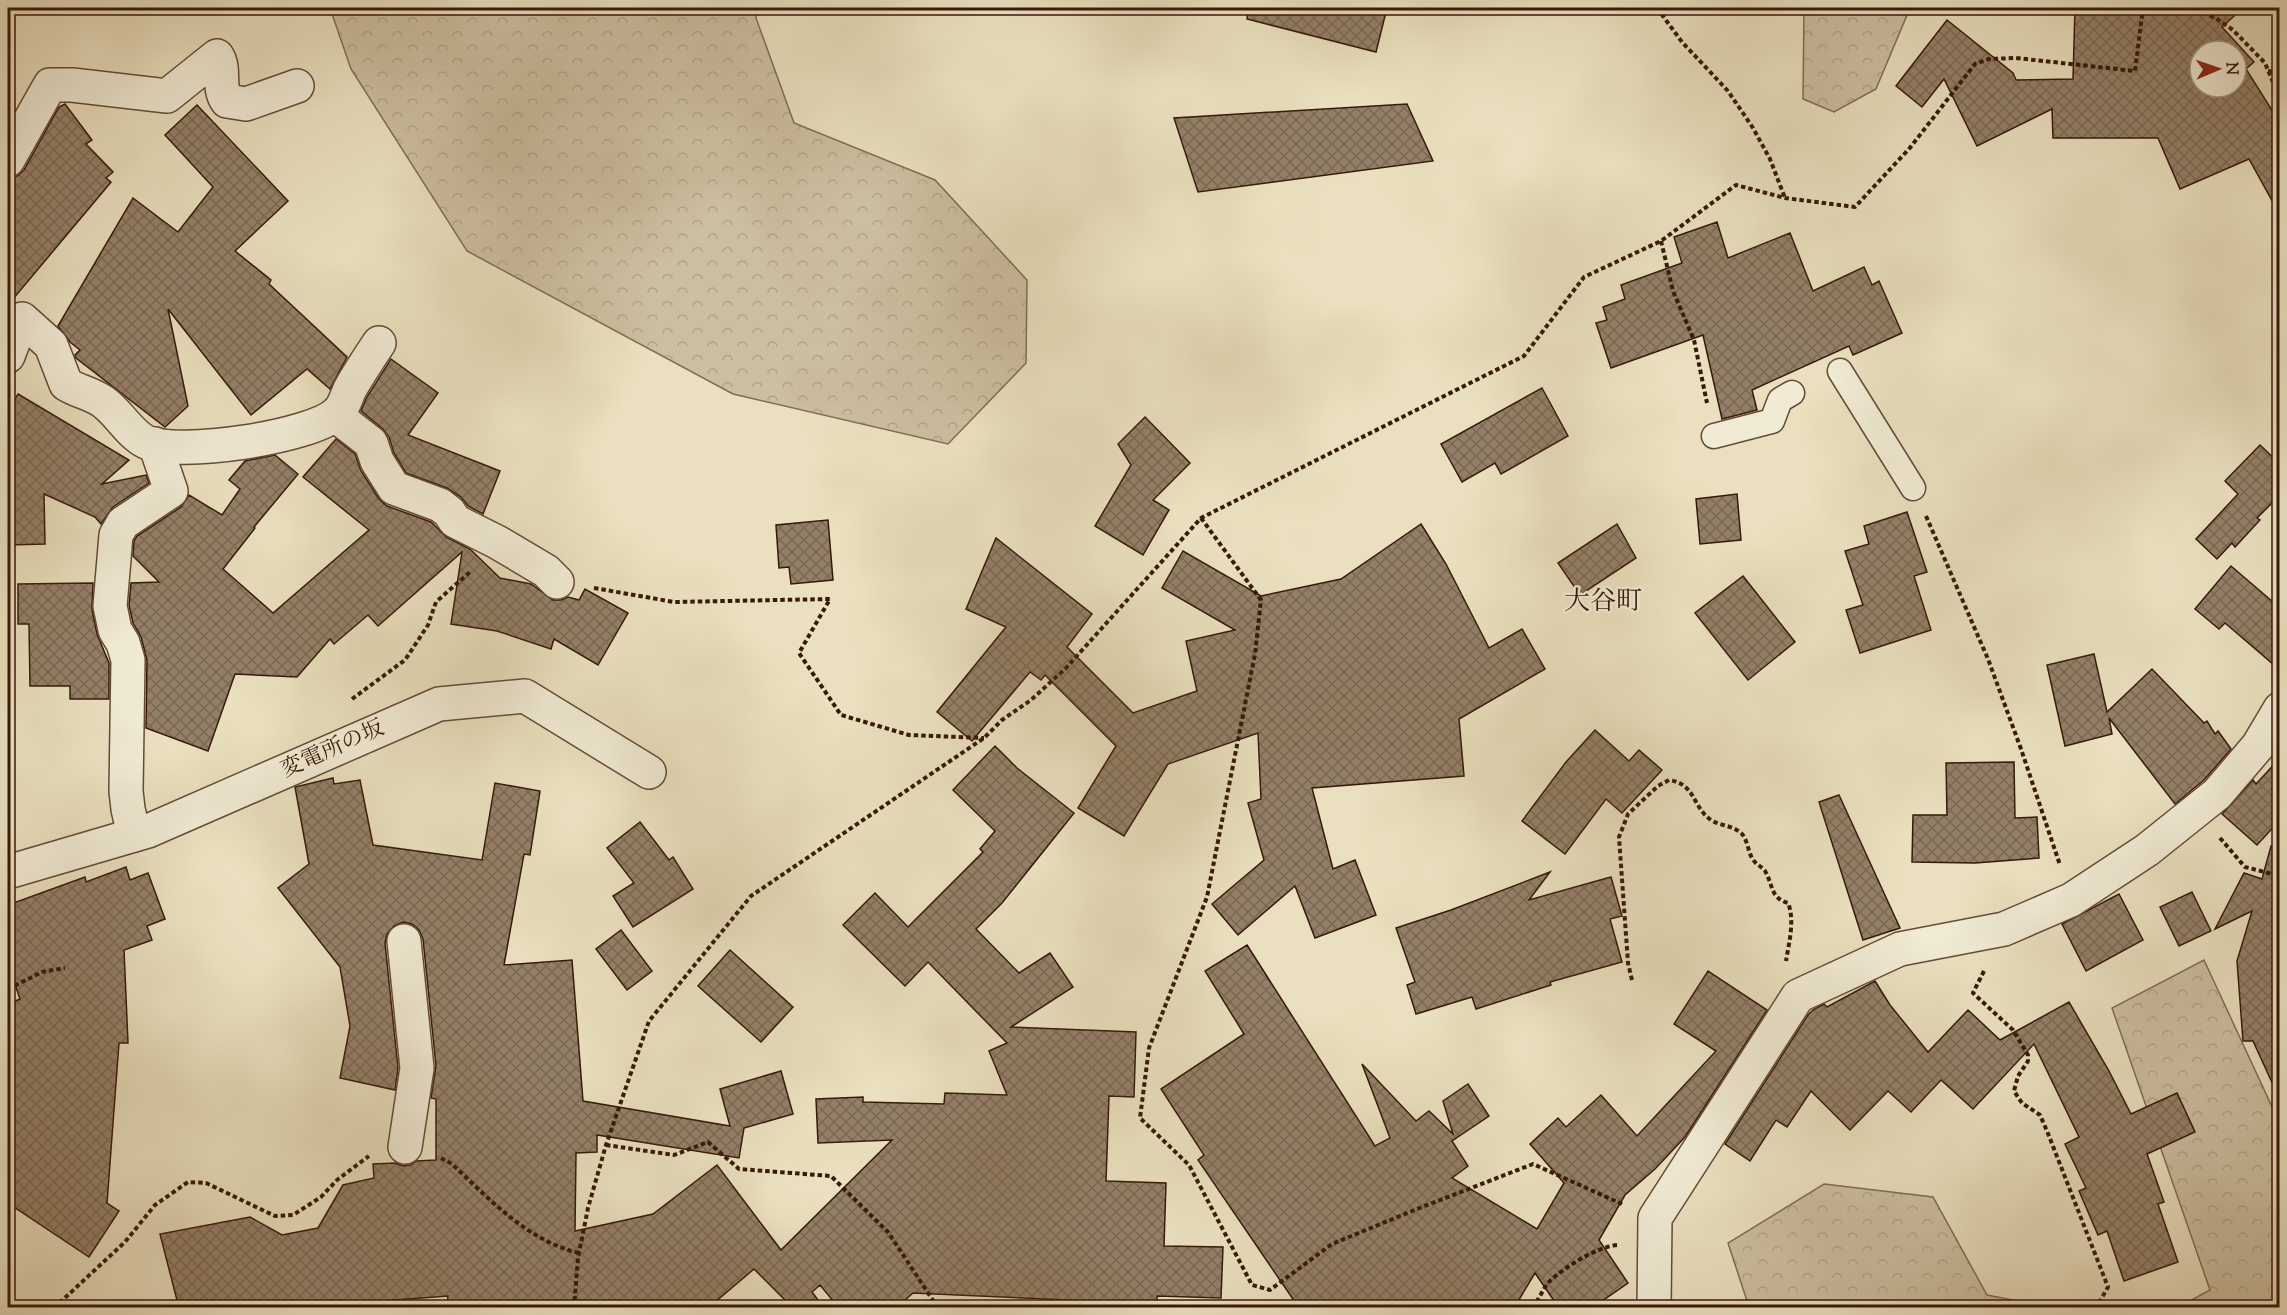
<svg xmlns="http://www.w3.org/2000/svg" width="2287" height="1315" viewBox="0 0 2287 1315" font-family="'Sorts Mill Goudy','Noto Serif JP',serif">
<defs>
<pattern id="forest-crowns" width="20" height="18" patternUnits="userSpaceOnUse" patternTransform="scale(1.5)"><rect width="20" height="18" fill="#ccbea0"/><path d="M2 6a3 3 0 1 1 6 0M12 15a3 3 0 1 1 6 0" fill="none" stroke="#b0a388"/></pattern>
<pattern id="building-cross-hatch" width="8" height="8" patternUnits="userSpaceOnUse" patternTransform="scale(1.5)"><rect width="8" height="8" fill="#948068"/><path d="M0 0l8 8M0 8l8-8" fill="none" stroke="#7a6854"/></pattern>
</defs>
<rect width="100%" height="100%" fill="#eae0bf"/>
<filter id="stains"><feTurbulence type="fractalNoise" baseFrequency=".00333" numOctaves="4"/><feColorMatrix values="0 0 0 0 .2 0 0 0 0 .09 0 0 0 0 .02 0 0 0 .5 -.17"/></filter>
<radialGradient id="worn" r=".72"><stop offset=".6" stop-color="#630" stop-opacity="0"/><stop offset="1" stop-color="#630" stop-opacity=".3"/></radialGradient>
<!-- forest -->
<g fill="url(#forest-crowns)" stroke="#826c55" stroke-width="1.5">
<path d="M330,8H757L756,18L794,123L935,180L1027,280L1026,363L948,444L733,394L467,251L351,69Z"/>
<path d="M1804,8H1910L1876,89L1834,112L1803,99Z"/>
<path d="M2204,960L2279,1122V1307H2179L2210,1290L2112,1008Z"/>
<path d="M1824,1184L1933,1197L1987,1295L2049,1307H1749L1728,1243Z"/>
</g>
<!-- building -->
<g fill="url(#building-cross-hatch)" stroke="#37190a" stroke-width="1.5" fill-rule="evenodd">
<path d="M1248,8H1387L1376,52L1247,19Z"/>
<path d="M2075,8H2243L2222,27L2254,62L2246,69L2280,123V215L2249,159L2180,189L2158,138H2053L2052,109L1977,146L1944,79L1922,107L1896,86L1947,20L2013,73L2016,80L2073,79ZM2200,51H2236V87H2200Z"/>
<path d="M65,104L92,140L86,144L113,172L106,178L111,182L8,305V179L17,176L24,170L59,107Z"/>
<path d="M1407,104L1433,161L1198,192L1174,118Z"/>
<path d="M197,105L288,201L235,251L271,280L269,284L347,357L330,389L307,369L251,415L168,309L188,406L165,427L76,358L75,355L80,350L70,342L58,326L133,198L178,232L213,187L165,135Z"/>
<path d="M1717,222L1728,258L1790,233L1813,291L1864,267L1872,285L1879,281L1902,333L1853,355L1849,346L1752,390L1757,410L1722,419L1703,335L1611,368L1596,323L1607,320L1603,307L1625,299L1621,285L1682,263L1674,237Z"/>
<path d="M391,359L438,393L408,435L500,471L483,514L468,506L461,497L447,488L406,473L394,453L389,437L383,429L361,411L367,397Z"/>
<path d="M1542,388L1568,436L1501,474L1495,463L1462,482L1441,444Z"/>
<path d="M18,394L129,460L102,484L146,475L149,483L113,507L101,524L95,517L44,494L45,544L8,545V412Z"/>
<path d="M1145,417L1190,463L1153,500L1169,510L1143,555L1095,526L1131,465L1118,444Z"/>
<path d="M336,439L355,454L361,471L379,499L387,506L431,522L446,537L470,549L500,578L531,584L553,600H561L568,597L579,600L585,589L628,613L598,665L554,639L551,649L497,631L451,624L462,552L378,626L368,615L334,644L330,639L297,677L235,674L208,751L146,728L147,660L141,637L133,623L129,605L131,583L159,582L133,556L134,541L137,536L181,507L189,495L222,515L240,489L229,480L245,461L275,455L298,474L254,527L255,528L223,569L273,613L369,530L303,477Z"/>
<path d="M2260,445L2280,464V495L2257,518L2260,520L2235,547L2232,543L2217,559L2196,539L2238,494L2225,481Z"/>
<path d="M1737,494L1741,540L1700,544L1696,499Z"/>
<path d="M1907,512L1927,572L1914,576L1931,630L1860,653L1846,610L1863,605L1845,551L1869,544L1864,526Z"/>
<path d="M828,520L833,580L791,584L789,567L779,568L776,525Z"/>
<path d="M1421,524L1446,564L1489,648L1522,629L1545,669L1459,719L1464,776L1312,788L1333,869L1355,860L1376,915L1315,938L1295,886L1238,935L1212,904L1264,860L1248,803L1261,799L1258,733L1168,764L1124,836L1078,808L1116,746L1045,675L1041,680L1030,672L972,741L937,712L1006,627L966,609L996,538L1092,614L1067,647L1133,713L1197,691L1186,641L1235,630L1162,588L1183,551L1261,596L1341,579Z"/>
<path d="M1617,524L1636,558L1580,595L1558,563Z"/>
<path d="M2231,566L2280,608V670L2225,623L2219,629L2195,609Z"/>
<path d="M1743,576L1795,642L1748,680L1695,613Z"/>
<path d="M93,583L92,610L97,634L109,663V699H70V686H30L29,624H18V584Z"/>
<path d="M2094,654L2107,712L2152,669L2204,723L2207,721L2215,734L2218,731L2231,749L2204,780L2175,804L2109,718L2112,734L2065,746L2047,665Z"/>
<path d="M1595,730L1629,761L1639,750L1662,770L1622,813L1606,799L1565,854L1522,821L1566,762Z"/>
<path d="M995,746L1017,768L1074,813L1002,903L976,929L1019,973L1050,953L1073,987L1011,1027L1136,1032L1134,1097L1109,1096L1106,1181L1166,1183L1164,1246L1223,1247L1221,1298L1157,1296V1304L913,1293L896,1308H839L820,1285L812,1292L824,1308H793L754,1269L708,1308H446L448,1296L369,1302L371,1308H179L160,1234L250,1217L282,1235L318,1228L343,1185L374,1178L373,1164L395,1163L403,1166L411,1165L416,1161L436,1160V1099L431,1098L436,1066L423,939L419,930L412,924L403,922L394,926L387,934L385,943L398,1068L395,1090L340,1078L350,1026L340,967L278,888L309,864L295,787L333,778L334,784L360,780L373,845L482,860L495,783L540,791L530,855L524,854L504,965L572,960L583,1101L730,1126L720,1089L781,1071L793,1114L744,1128L739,1158L597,1135V1152L576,1153L575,1231L653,1214L717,1165L781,1250L892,1140L818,1143L816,1099L863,1097V1102L944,1104L945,1093L1007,1095L989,1051L1007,1043L928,962L905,986L843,925L875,893L908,927L983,852L980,849L995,831L953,790Z"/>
<path d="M2280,758V820L2257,845L2222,814L2253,780L2256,784Z"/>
<path d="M2014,762L2015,818L2037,817L2039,858L1975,863L1912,862L1913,815H1947L1946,763Z"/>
<path d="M1839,795L1900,928L1863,940L1819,802Z"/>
<path d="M640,822L669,860L673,857L693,889L633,927L613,896L634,883L607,848Z"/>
<path d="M2271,846L2280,847V1100L2253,1041H2243L2237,961L2252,911L2215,929L2244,873L2262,879Z"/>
<path d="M126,867L130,880L148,873L165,919L147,926L152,940L124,950L128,1043H119L107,1203L119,1211L89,1257L8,1203V1004L20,999L8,964V905L85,877L86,882Z"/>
<path d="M1550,872L1529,900L1611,877L1622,916L1610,919L1622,962L1550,982L1551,985L1476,1009L1472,997L1416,1014L1407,985L1415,982L1396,928L1451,910Z"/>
<path d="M2192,892L2211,931L2179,946L2160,907Z"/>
<path d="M2119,894L2143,940L2086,971L2062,924Z"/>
<path d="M621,930L652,971L627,990L596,949Z"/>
<path d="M1247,945L1375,1146L1390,1138L1362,1064L1416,1121L1429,1111L1453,1134L1443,1101L1468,1084L1489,1116L1452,1141L1468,1166L1452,1178L1537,1229L1564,1183L1530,1144L1558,1118L1566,1127L1601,1095L1637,1136L1716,1051L1674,1024L1708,971L1767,1010L1685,1137L1655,1169L1625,1195L1599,1240L1628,1283L1592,1308H1559L1535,1273L1514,1308H1299L1198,1160L1204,1155L1161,1089L1244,1034L1205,971Z"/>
<path d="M730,950L793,1007L761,1042L698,986Z"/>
<path d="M1875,981L1890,1005L1928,1052L1968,1010L2000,1040L2069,1002L2109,1071L2131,1114L2177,1093L2195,1132L2147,1154L2164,1202L2158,1204L2178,1262L2124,1281L2107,1231L2098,1235L2079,1191L2086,1188L2065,1144L2079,1137L2034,1044L1973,1109L1941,1080L1911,1112L1888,1091L1850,1130L1811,1091L1787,1127L1776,1120L1750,1161L1725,1144L1808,1015L1813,1010L1824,1004L1827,1007Z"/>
</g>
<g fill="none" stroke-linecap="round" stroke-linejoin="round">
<defs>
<g id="service">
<path d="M1840,371L1913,488"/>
<path d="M1714,436L1772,421L1780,400L1792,393"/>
</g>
<g id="minor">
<path d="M8,160L50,85H72L167,96L217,56C226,69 217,88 227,101L246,104L297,86"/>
<path d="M8,356L22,319L51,345L66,384C78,392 95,394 106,404C120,415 130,434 146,442C178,457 312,437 337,413C344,407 346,398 350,389C359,373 369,358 379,343"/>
<path d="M335,415L371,443L377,461L394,488L440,505L449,512L455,521L497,542L546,571L557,582"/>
<path d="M134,835L128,809L126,791L128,660L123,643L115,630L110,606L116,535L123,523L171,491L155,444"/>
<path d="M8,872L148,831L439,704L525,696L649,772"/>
<path d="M404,941L417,1068L405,1147"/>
<path d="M1654,1308L1655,1218L1798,996L1900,949L2004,929L2071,900L2147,850L2217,794L2258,746L2280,709"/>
</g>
</defs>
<!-- service casing -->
<use href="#service" stroke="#644b37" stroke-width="27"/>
<!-- minor casing -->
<use href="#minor" stroke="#644b37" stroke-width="36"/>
<!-- path -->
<g stroke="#37190a" stroke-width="4" stroke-dasharray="4.5 3" stroke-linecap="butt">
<path d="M1657,8L1682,42L1728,91L1753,128L1770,159L1785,198"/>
<path d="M2197,8L2200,11L2217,19L2233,30L2265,63L2280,99"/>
<path d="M2268,71L2280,72"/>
<path d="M1661,241L1673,291L1694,340L1707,403"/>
<path d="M1926,516L1988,659L2021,749L2060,865"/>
<path d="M1201,518L1261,600L1255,654L1207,897L1149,1048L1140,1118L1189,1165L1252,1285L1270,1290L1332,1244L1417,1209L1533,1164L1622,1204"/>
<path d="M594,588L674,602L830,599L799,653L841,715L909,735L984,738"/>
<path d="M352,699L405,660L428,625L436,602L471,571"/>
<path d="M2220,838L2245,867L2280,876"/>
<path d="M1984,971L1973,993L2013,1030L2028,1055V1061L2018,1076L2014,1091L2022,1103L2040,1115L2047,1131L2108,1287L2096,1308"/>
<path d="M1632,980L1628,963L1619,837L1628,814L1658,786L1669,780C1696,784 1692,807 1711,820C1720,826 1732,825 1741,833C1747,838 1748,851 1752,858C1755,864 1761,866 1765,871C1773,884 1770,898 1788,903C1795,920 1789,943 1786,961"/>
<path d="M8,989L42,972L65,968"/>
<path d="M606,1145L674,1155L708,1142L739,1169L831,1176L888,1232L938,1308"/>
<path d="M441,1158L452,1164C489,1199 528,1241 579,1253"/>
<path d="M54,1308L125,1242L155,1205L188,1182L206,1183L275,1216L293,1215L321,1197L337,1180L369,1156"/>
<path d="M574,1308L578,1258L588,1208L606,1145L649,1021L751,896L984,738L1002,720L1031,700L1066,668L1201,518L1524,356L1584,277L1661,241L1736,185L1785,198L1855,207L1909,149L1975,64L1989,59L2016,58L2135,71L2143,8"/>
<path d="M1532,1308C1540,1299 1543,1287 1551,1280C1565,1267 1598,1246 1618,1245"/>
</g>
<!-- service -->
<use href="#service" stroke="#f1ebd5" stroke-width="24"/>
<!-- minor -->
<use href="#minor" stroke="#f1ebd5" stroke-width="33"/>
</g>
<g text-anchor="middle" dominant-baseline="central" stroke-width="4.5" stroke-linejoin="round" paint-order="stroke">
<!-- street labels -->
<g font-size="22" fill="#37190a" stroke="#f1ebd5">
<text transform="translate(333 750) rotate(-24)">変電所の坂</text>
</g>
<!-- quarter labels -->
<g font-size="26" fill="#37190a" stroke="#f1ebd5">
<text x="1603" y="602">大谷町</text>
</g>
</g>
<!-- margin -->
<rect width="2287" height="1315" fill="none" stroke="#eae0bf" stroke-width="30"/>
<rect x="9" y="9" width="2269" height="1297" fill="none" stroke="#37190a" stroke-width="3"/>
<rect x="15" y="15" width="2257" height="1285" fill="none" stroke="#37190a" stroke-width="1.5"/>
<!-- north arrow -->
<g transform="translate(2218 69) rotate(88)"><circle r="28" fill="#f1ebd5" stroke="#a79784" stroke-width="1.5"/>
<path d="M0-4.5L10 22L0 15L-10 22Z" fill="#8f2418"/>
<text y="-9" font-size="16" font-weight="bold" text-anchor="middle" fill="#37190a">N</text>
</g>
<rect width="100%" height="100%" filter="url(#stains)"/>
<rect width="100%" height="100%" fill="url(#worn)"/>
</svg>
